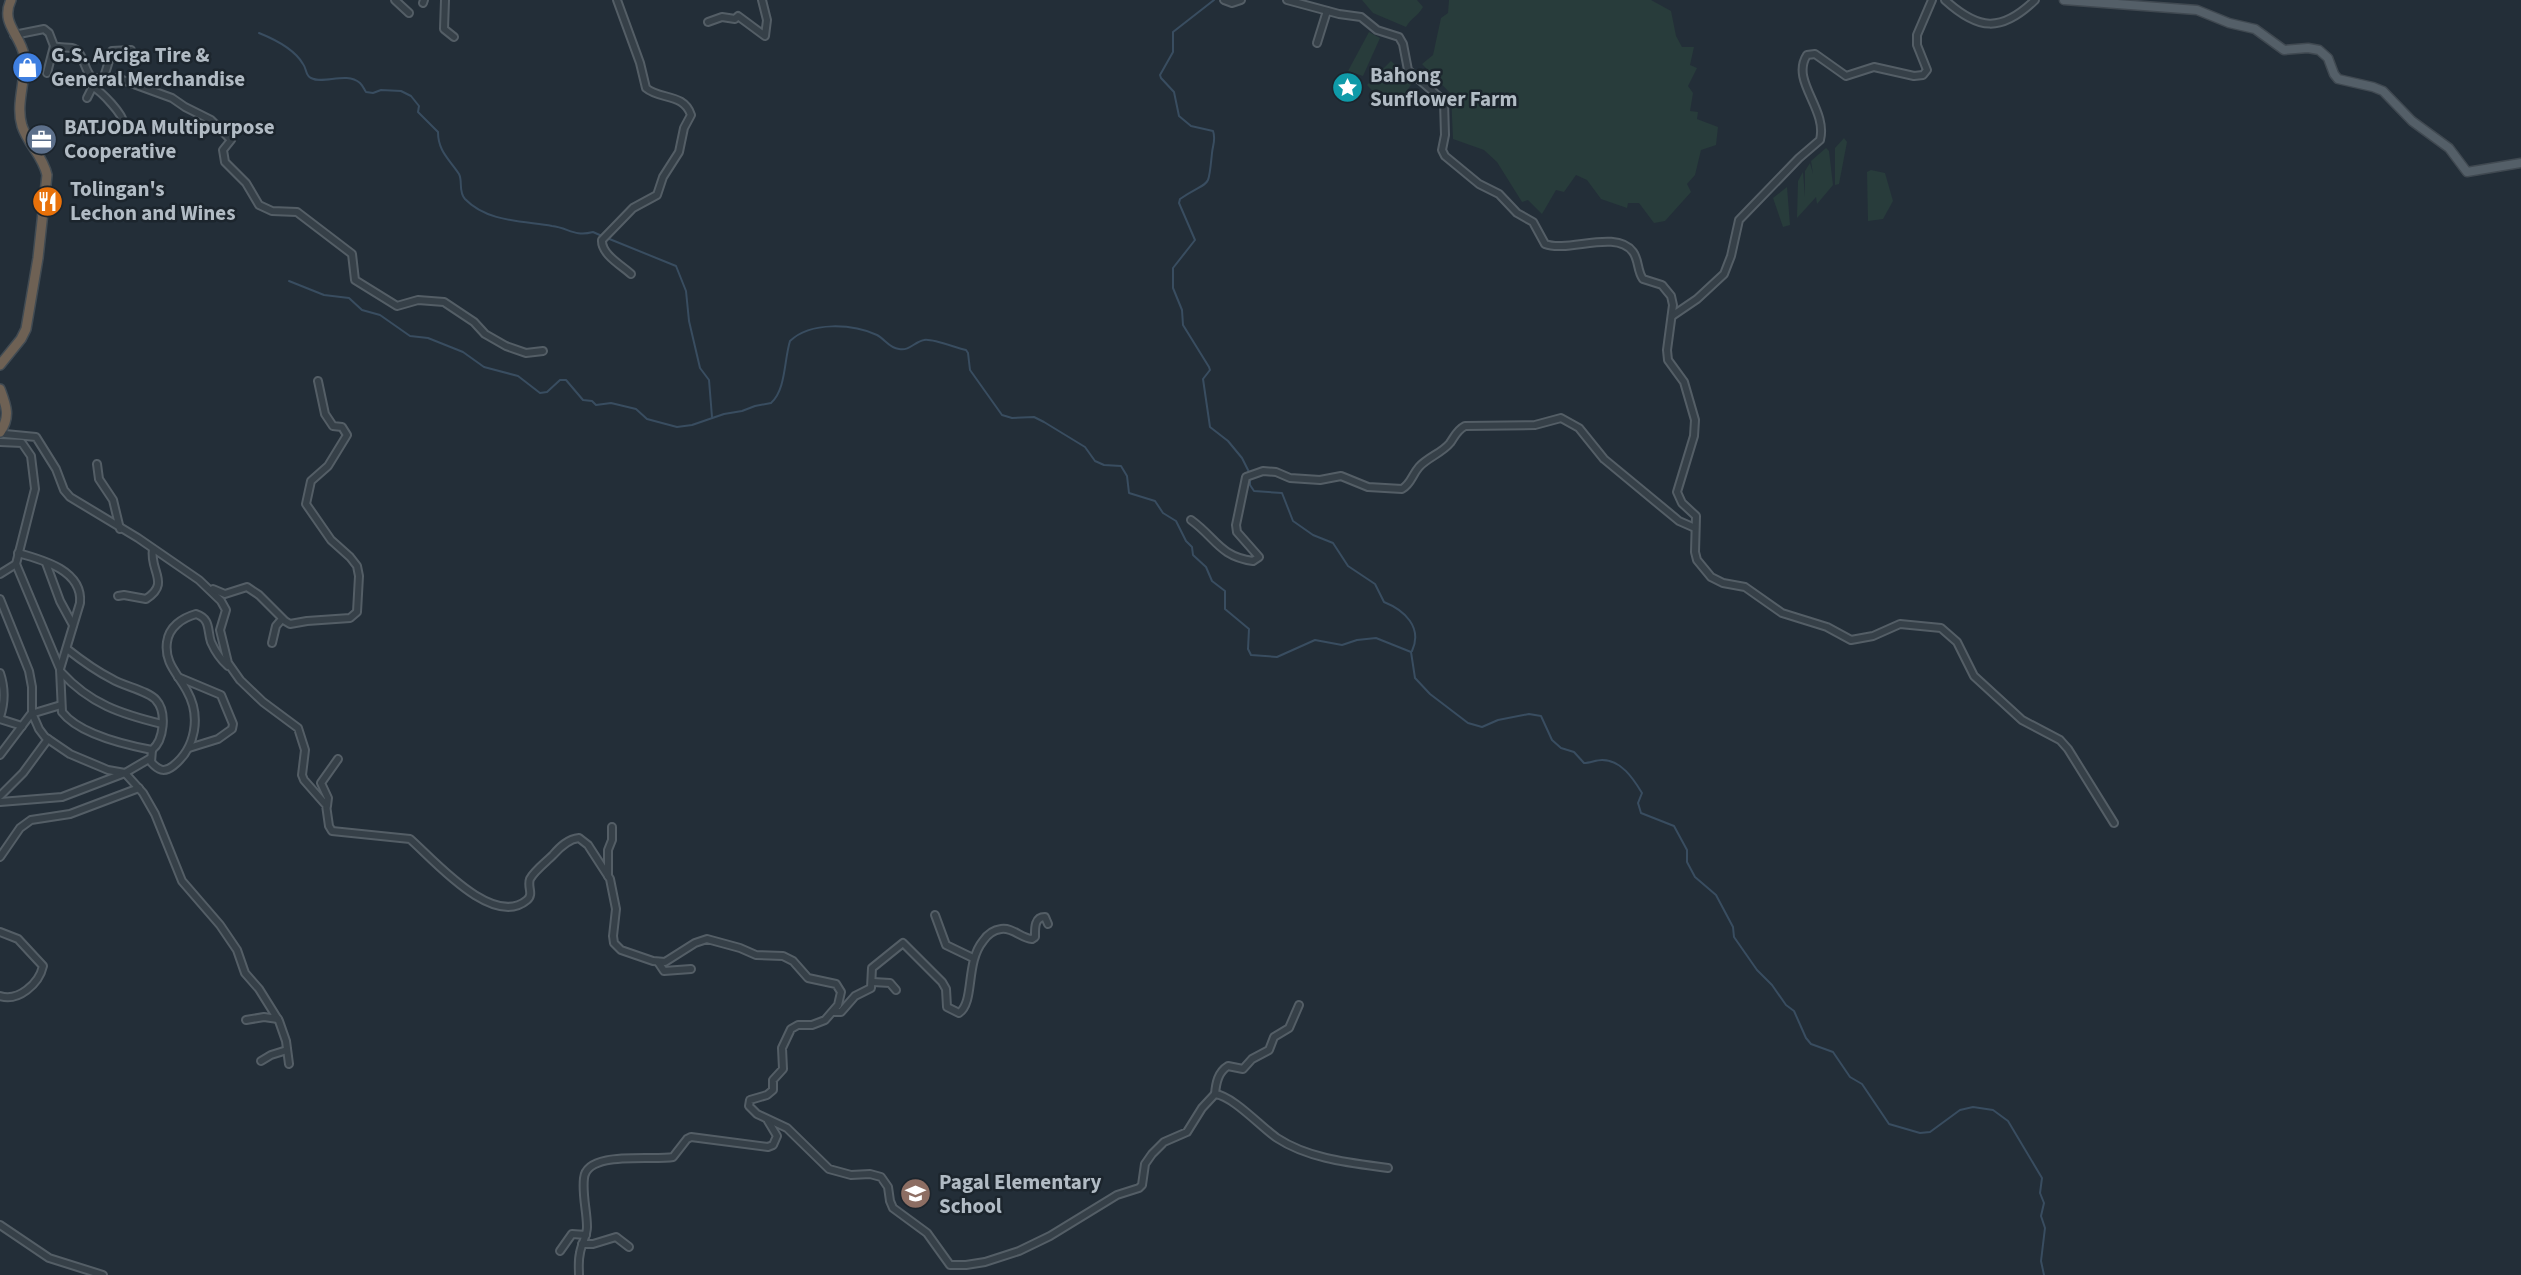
<svg xmlns="http://www.w3.org/2000/svg" width="2521" height="1275" viewBox="0 0 2521 1275" font-family="'Source Sans 3',sans-serif">
<rect width="100%" height="100%" fill="#232e38"/>
<!-- green -->
<g fill="#283c3b">
<path d="M1362,0H1417L1423,7C1418,16 1411,18 1406,27L1373,13Z"/>
<path d="M1449,0H1651L1671,11L1676,36L1682,47H1694L1690,65L1697,68L1688,86L1693,93L1690,111L1698,112L1697,119L1718,127L1716,145L1701,150L1695,175L1687,184L1691,192L1665,221L1654,223L1639,203H1628L1627,208L1601,199L1587,180L1576,175L1564,192L1556,190L1542,214L1528,200L1522,202L1497,162L1484,150L1453,139L1451,94L1422,64L1433,55L1441,18L1448,13Z"/>
<path d="M1369,32L1380,38L1363,76L1348,71Z"/>
<path d="M1391,61L1413,82L1399,102L1386,105L1367,85Z"/>
<path d="M1844,138L1847,142L1839,184L1835,185V148Z"/>
<path d="M1826,148L1829,151L1833,185L1817,204L1816,197L1797,218L1798,181L1803,172L1805,197V171L1810,163L1813,174L1811,161Z"/>
<path d="M1871,170L1885,173L1893,201L1883,219L1868,221L1867,172Z"/>
<path d="M1787,187L1790,225L1783,227L1773,198Z"/>
</g>
<g fill="none" stroke-linecap="round" stroke-linejoin="round">
<!-- stream -->
<g stroke="#394d60" stroke-width="2">
<path d="M1214,0L1173,32V52L1160,75L1161,78L1174,92L1179,116L1191,126L1213,131C1216,139 1213,144 1212,153C1208,192 1211,178 1180,199L1179,203L1195,240L1173,268V288L1182,310L1183,325L1209,367L1210,370L1203,379L1210,427L1228,441L1242,458L1249,472"/>
<path d="M259,33C274,39 295,50 303,64C307,69 305,75 311,78C324,85 346,71 360,83C363,86 364,89 366,92L373,93L381,90L401,91L411,96L419,106L418,112L438,132C438,151 449,159 459,174C463,182 458,191 465,199C487,222 523,221 552,226C569,228 574,237 593,232L602,236"/>
<path d="M607,238L676,266L686,291L689,321L700,368L709,380L712,417"/>
<path d="M289,281L324,295L349,298L362,310L380,315L410,336L428,338L463,352L484,367L518,376L540,393L547,392L560,380H566L583,400L592,401L596,405L611,403L636,409L647,419L677,427L692,425L724,414L742,411L755,406L771,403C786,390 784,360 790,341C811,321 853,324 877,335C885,339 889,348 899,349C910,351 914,342 924,340C932,338 956,348 966,350L968,353L970,370L1002,415L1012,418L1034,417L1044,422L1085,447L1095,461L1104,465L1121,466L1127,476L1129,493L1155,501L1163,513L1176,521L1186,541L1192,547L1193,555L1206,567L1212,581L1225,591V609L1249,629L1248,649L1251,655L1277,657L1315,640L1342,645L1357,640L1376,638L1411,652L1415,678L1430,694L1468,723L1482,727L1498,720L1529,714L1541,716L1552,740L1561,748L1574,752L1584,763C1590,763 1596,760 1602,760C1621,760 1633,778 1642,793L1638,803L1641,813L1674,826L1687,850V862L1695,877L1716,895L1733,927L1734,937L1757,970L1772,985L1786,1005L1794,1011L1806,1038L1811,1044L1833,1052L1850,1077L1862,1084L1889,1124L1920,1133L1930,1132L1960,1110L1973,1107L1993,1110L2008,1121L2042,1178L2040,1193L2044,1203L2041,1216L2045,1228L2041,1261L2044,1275"/>
<path d="M1250,477V485L1254,491L1282,493L1293,521L1313,535L1333,543L1348,566L1375,584L1384,602C1404,610 1423,627 1412,651"/>
</g>
<defs>
<g id="minor">
<path d="M395,0L409,13"/>
<path d="M445,0L444,29L454,37"/>
<path d="M617,0L640,63L646,88C660,100 684,93 691,115L684,128L679,152L663,177L657,195L633,208L602,240C601,254 621,265 631,274"/>
<path d="M1224,0L1232,3L1241,0"/>
<path d="M1287,0L1339,14L1361,17L1377,30L1399,37L1403,44L1408,70L1444,101L1445,135L1442,150L1445,156L1479,184L1499,194L1517,213L1533,222L1545,244C1568,253 1616,229 1633,252C1639,260 1637,271 1643,279L1662,285L1671,296L1673,305L1667,350L1668,360L1684,382L1695,420L1694,436L1677,492L1682,503L1696,516L1695,552L1697,560L1711,577L1723,583L1745,587L1782,613L1827,627L1851,640L1873,636L1900,624L1941,628L1957,642L1974,676L2022,720L2060,740L2068,749L2114,823"/>
<path d="M1945,0C1978,30 2001,33 2035,0"/>
<path d="M423,3L424,0"/>
<path d="M708,22L722,17L735,19L738,16L765,36L767,20L762,0"/>
<path d="M14,35L44,29L49,33L54,46C60,48 66,47 72,48C83,50 84,70 92,78H117L172,98L185,107L211,120L231,140L223,150L225,162L246,183L259,205L272,211L297,212L352,254L355,280L397,306L418,300L444,302L474,322L485,334L506,346L526,353L543,351"/>
<path d="M1317,43L1327,11"/>
<path d="M47,73L54,46"/>
<path d="M104,77L112,51L131,50"/>
<path d="M93,87C102,92 123,114 124,124"/>
<path d="M87,98L93,86"/>
<path d="M1672,316L1697,299L1724,274L1731,256L1739,220L1799,158L1820,140C1828,109 1790,81 1807,55L1815,54L1846,76L1874,67L1914,76L1923,75L1927,70L1917,45V35L1932,0"/>
<path d="M0,432L5,434L36,437L56,469L64,490L70,497L138,538L199,580L221,601L226,610L220,630L228,663L240,680L263,702L298,728L305,750L302,775L304,780L326,805L329,826L332,831L410,839C433,859 493,929 527,900C534,894 527,887 530,879C534,871 546,862 553,855C560,847 568,839 579,838L588,845L610,879L616,909L613,936L614,943L621,950L653,961L665,962L695,943L707,939L740,948L756,955L783,956L793,961L808,978L836,984L841,992L838,1005L825,1020L812,1025H798L791,1029L782,1048L783,1069L773,1080V1090L767,1095L750,1100L749,1106L757,1114L787,1128L829,1169L851,1175L870,1174L881,1177L888,1187L890,1201L893,1208L927,1233L950,1265H966L985,1262L1019,1251L1050,1236L1117,1195L1139,1188L1142,1185L1145,1164L1152,1154L1164,1142L1187,1132L1202,1108L1215,1094C1233,1096 1261,1127 1277,1138C1309,1159 1351,1163 1388,1168"/>
<path d="M0,442L22,443L31,456L35,489L16,564L60,669L62,712C79,734 126,745 152,750C164,740 167,712 156,700C149,691 123,686 112,679C96,671 81,660 67,649"/>
<path d="M97,464L99,479L113,500L120,529"/>
<path d="M1191,520C1216,538 1219,556 1253,561L1259,557L1237,532L1236,525L1246,477L1263,471L1276,472L1290,478L1320,480L1341,476L1368,487L1402,489C1411,484 1412,475 1419,467C1428,457 1442,453 1450,443C1455,436 1457,430 1465,426L1535,425L1561,418L1579,428L1604,459L1679,521L1695,528"/>
<path d="M18,553C44,560 83,571 80,603L60,669"/>
<path d="M46,563L60,601L73,625"/>
<path d="M0,574L16,564"/>
<path d="M213,589L225,594L247,587L259,595L285,621L290,624L307,621L350,618L357,612L359,576L357,566L350,557L331,540L306,504L311,481L328,466L347,435L342,427L333,426L325,414L318,381"/>
<path d="M118,596L124,595L146,599C171,583 149,571 153,549"/>
<path d="M0,599L29,671L32,687V713L39,729L45,737L70,754L108,770L125,773L143,793L155,814L182,881L220,925L237,950L245,973L259,989L279,1021L286,1041L289,1064"/>
<path d="M272,643L276,626L282,619"/>
<path d="M61,672C90,704 121,714 162,724"/>
<path d="M0,673C5,688 5,702 0,717"/>
<path d="M178,677L221,695L233,724L232,729L218,739L189,748"/>
<path d="M0,719L22,726"/>
<path d="M152,750L151,762C158,770 164,773 173,766C196,748 201,716 187,691C178,674 164,663 167,642C169,627 182,618 196,614C211,619 207,630 211,642C215,651 220,659 228,666"/>
<path d="M0,755L31,714L61,705"/>
<path d="M0,796L23,773L48,739"/>
<path d="M0,802L62,797L125,773L149,759"/>
<path d="M327,806L328,798L321,783L338,759"/>
<path d="M0,857L20,828L31,820L70,814L139,788"/>
<path d="M608,876V850L612,840V827"/>
<path d="M935,915L946,945L973,958"/>
<path d="M0,932L18,939L43,966C39,984 18,1002 0,996"/>
<path d="M658,962L664,971L691,969"/>
<path d="M873,982L890,983L896,990"/>
<path d="M833,1012H841L855,996L871,988L872,968L903,943L942,982L946,989L947,1007L959,1013C975,1002 965,963 983,941C987,935 993,930 1001,929C1012,927 1021,938 1032,939L1035,937C1035,929 1034,917 1045,917L1048,924"/>
<path d="M246,1020L264,1017L278,1019"/>
<path d="M261,1061L271,1055L287,1050"/>
<path d="M1215,1094C1216,1083 1218,1072 1228,1066L1243,1069L1252,1059L1269,1050L1274,1037L1289,1028L1299,1005"/>
<path d="M0,1225L49,1258L103,1275"/>
<path d="M582,1244H593L616,1237L629,1247"/>
<path d="M560,1251L572,1234L586,1235"/>
<path d="M579,1275C579,1268 578,1261 580,1253C581,1245 587,1236 587,1227C587,1211 582,1195 584,1178C587,1150 652,1161 673,1157L687,1139L691,1137L768,1147L773,1145L777,1136L768,1121"/>
</g>
<path id="major" d="M2064,0L2197,10L2229,23L2255,29L2284,50L2308,48L2319,50L2328,58L2334,74L2338,79L2373,87L2383,91L2412,121L2449,148L2467,172L2521,163"/>
<g id="highway">
<path d="M0,365L21,339L26,329L38,258L47,175C43,156 28,144 22,126C15,103 27,79 24,55C20,34 0,23 11,0"/>
<path d="M0,389C6,405 11,417 0,432"/>
</g>
</defs>
<!-- minor casing -->
<use href="#minor" stroke="#545e66" stroke-width="10"/>
<!-- major casing -->
<use href="#major" stroke="#404951" stroke-width="11"/>
<!-- highway casing -->
<use href="#highway" stroke="#414b53" stroke-width="12"/>
<!-- minor -->
<use href="#minor" stroke="#364048" stroke-width="6"/>
<!-- major -->
<use href="#major" stroke="#545f68" stroke-width="8"/>
<!-- highway -->
<use href="#highway" stroke="#6e6154" stroke-width="9"/>
</g>
<!-- icons -->
<defs>
<symbol id="shop-disc" viewBox="-11 -11 22 22"><circle r="9.5" fill="#3f7fe0" stroke="#1c252d"/><path d="M-5-2.5h2.3a2.7 3.5 0 0 1 5.4 0H5L5.5 6h-11ZM-1.5-2.5h3a1.5 2.3 0 0 0-3 0Z" fill="#fff"/></symbol>
<symbol id="sight-disc" viewBox="-11 -11 22 22"><circle r="9.5" fill="#0f9aa8" stroke="#1c252d"/><path d="M0-6L1.8-2.2L6-1.7L2.9 1.2L3.7 5.4L0 3.3L-3.7 5.4L-2.9 1.2L-6-1.7L-1.8-2.2Z" fill="#fff"/></symbol>
<symbol id="office-disc" viewBox="-11 -11 22 22"><circle r="9.5" fill="#5c6f8a" stroke="#1c252d"/><path d="M-6-3h4V-5.5h4V-3h4V5H-6ZM-1-4.5V-3h2v-1.5ZM-6 0V1H6V0Z" fill="#fff"/></symbol>
<symbol id="restaurant-disc" viewBox="-11 -11 22 22"><circle r="9.5" fill="#e8710a" stroke="#1c252d"/><path d="M-5-6h1v4h1v-4h1v4h1v-4h1v5L-1.5 .5V6h-2V.5L-5-1ZM5-6V6H3V1.5H1.5Q1.5-4 5-6Z" fill="#fff"/></symbol>
<symbol id="school-disc" viewBox="-11 -11 22 22"><circle r="9.5" fill="#8d6e63" stroke="#1c252d"/><path d="M0-5L7-2L0 1L-7-2ZM-4 1L0 2.5L4 1V4Q0 6-4 4Z" fill="#fff"/></symbol>
</defs>
<g fill-rule="evenodd">
<use href="#shop-disc" x="10" y="50" width="35" height="35"/>
<use href="#sight-disc" x="1330" y="70" width="35" height="35"/>
<use href="#office-disc" x="24" y="122" width="35" height="35"/>
<use href="#restaurant-disc" x="30" y="184" width="35" height="35"/>
<use href="#school-disc" x="898" y="1176" width="35" height="35"/>
</g>
<g text-anchor="middle" dominant-baseline="central" stroke-width="5" stroke-linejoin="round" paint-order="stroke">
<!-- poi labels -->
<g font-size="21" font-weight="bold" fill="#b1bbc4" stroke="#1c252d" text-anchor="start">
<text x="51" y="55">G.S. Arciga Tire &amp;<tspan x="51" dy="24">General Merchandise</tspan></text>
<text x="1370" y="75">Bahong<tspan x="1370" dy="24">Sunflower Farm</tspan></text>
<text x="64" y="127">BATJODA Multipurpose<tspan x="64" dy="24">Cooperative</tspan></text>
<text x="70" y="189">Tolingan's<tspan x="70" dy="24">Lechon and Wines</tspan></text>
<text x="939" y="1182">Pagal Elementary<tspan x="939" dy="24">School</tspan></text>
</g>
</g>
</svg>
